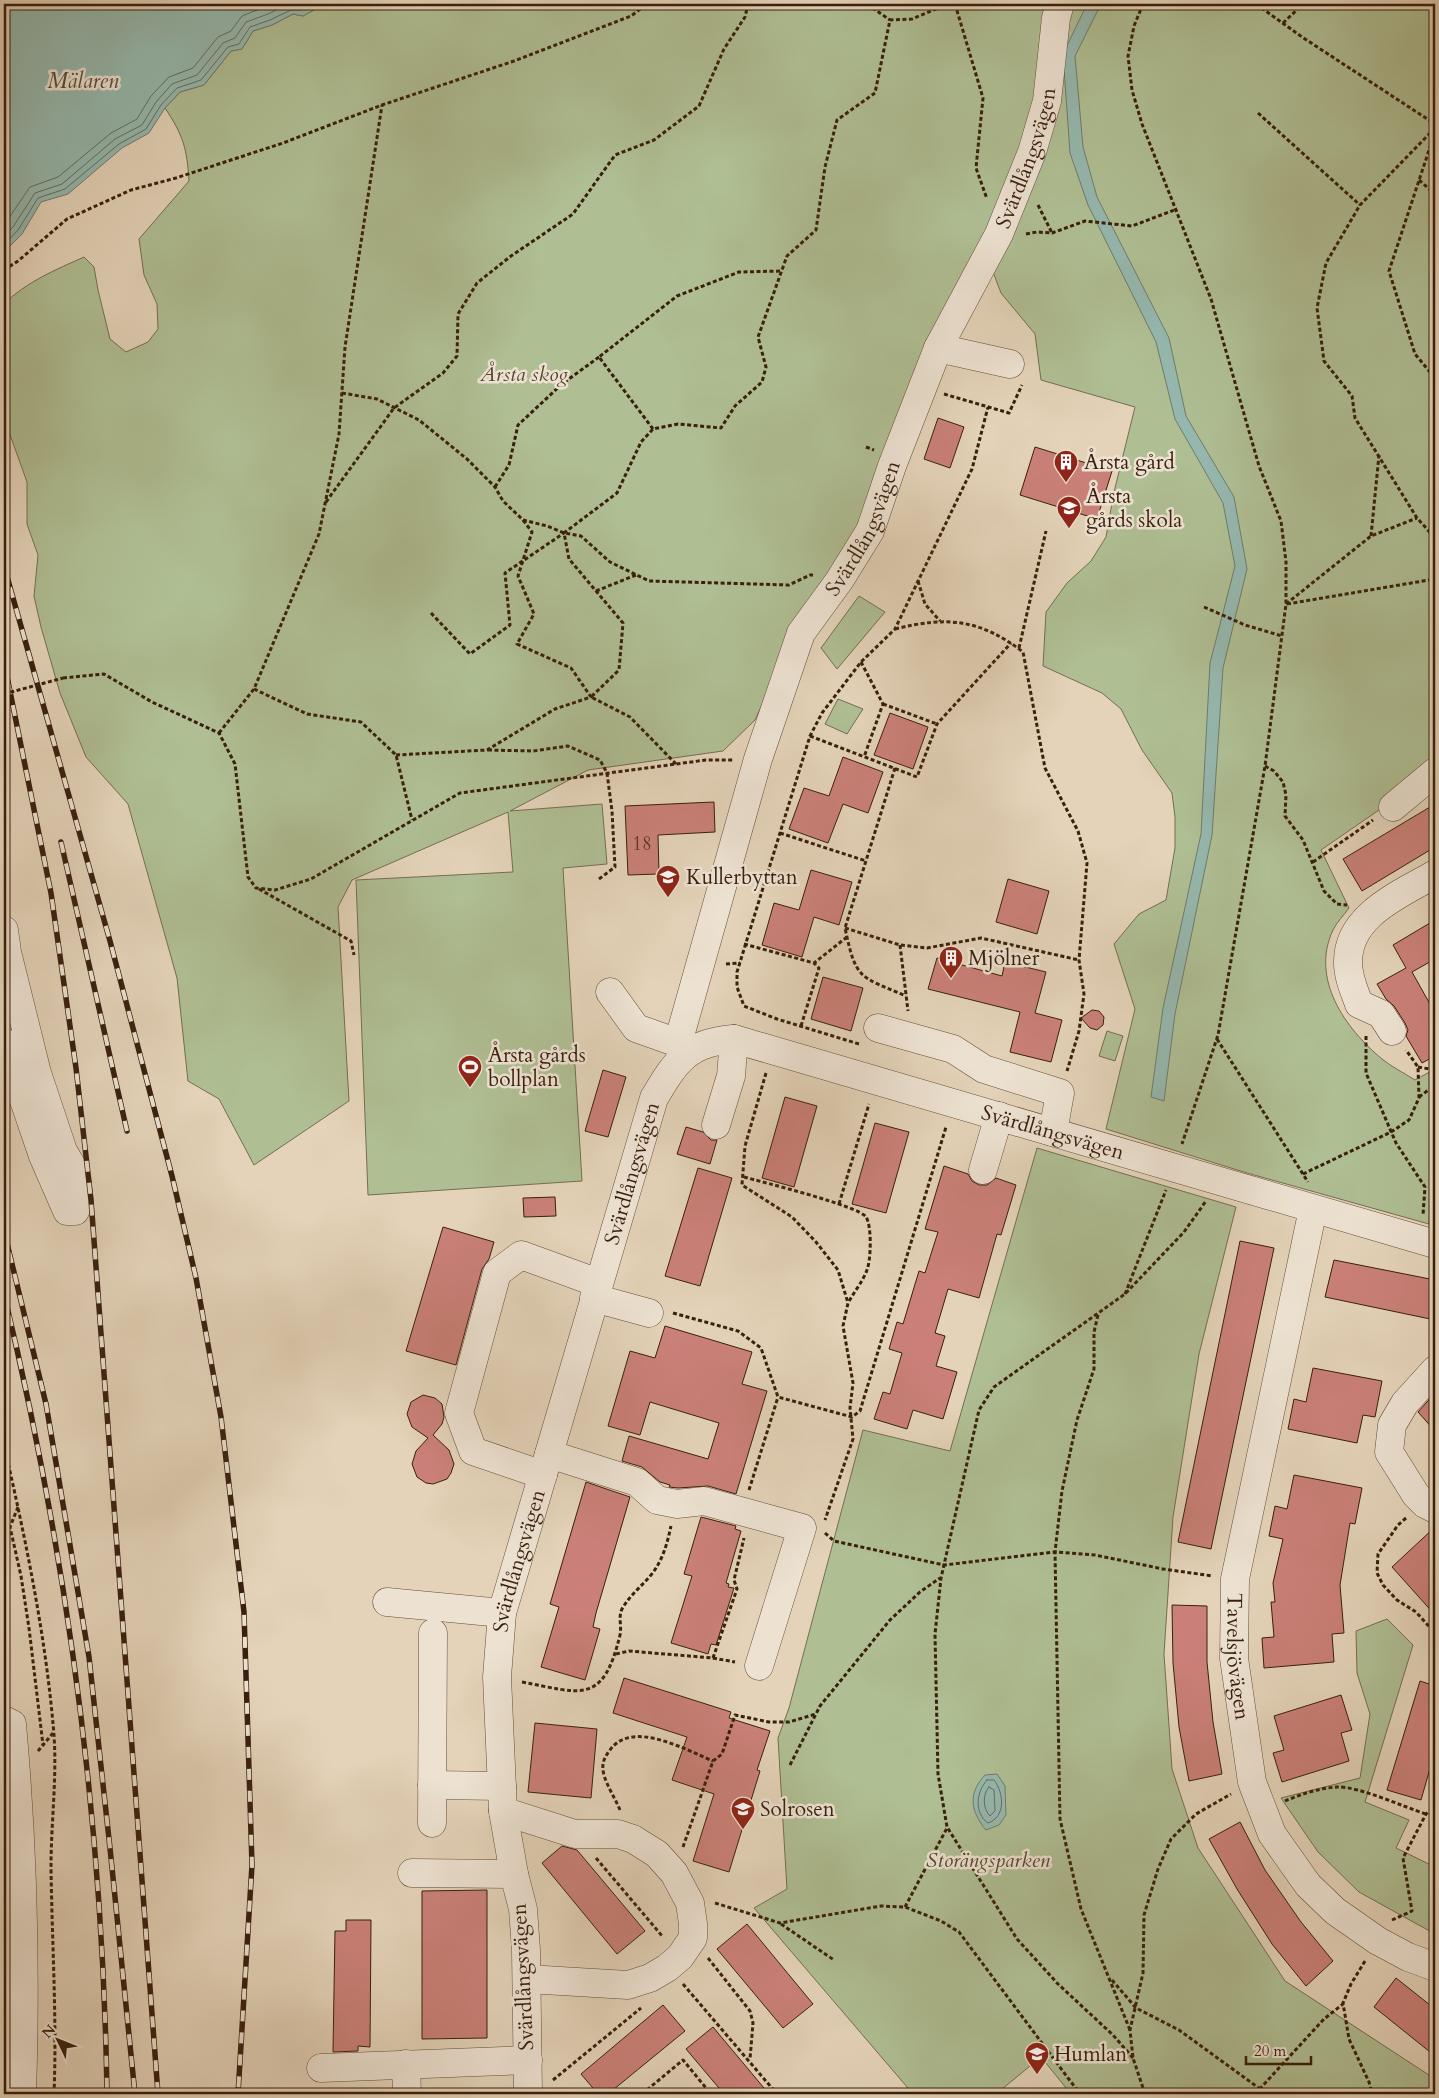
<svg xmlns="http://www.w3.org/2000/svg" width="1439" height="2098" viewBox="0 0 1439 2098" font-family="Cardo,serif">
<rect width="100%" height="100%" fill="#e4d3b9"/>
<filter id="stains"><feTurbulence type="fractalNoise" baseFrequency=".004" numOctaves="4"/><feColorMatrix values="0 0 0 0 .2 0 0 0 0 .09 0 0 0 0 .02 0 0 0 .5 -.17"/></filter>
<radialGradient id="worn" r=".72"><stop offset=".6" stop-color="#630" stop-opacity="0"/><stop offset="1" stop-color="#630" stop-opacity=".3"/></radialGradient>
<!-- green -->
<g fill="#afbe93" stroke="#746e50">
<path d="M325,4H1435V764L1392,801L1321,850L1349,908C1344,915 1337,922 1333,930C1310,979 1345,1028 1382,1059C1392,1067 1404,1073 1415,1080L1435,1069V1169L1429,1224L1247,1173L1106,1129L1135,1009L1114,944L1139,914L1166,900L1175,848V817L1172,793L1142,750L1121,709L1102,693L1043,666L1046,612L1067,583L1091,561L1106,537L1114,492L1135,407L1041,380L1035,334L1001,293L982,243L863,522L799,623L755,720L723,751L588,770L510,811L602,804L607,864L563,868L582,1181L368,1195L356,880L513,872L508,812L352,880L338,907L349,1101L254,1165L219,1099L188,1081L177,978L128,804L86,757L60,693L41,627L34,596L38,555L27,524V482L4,418V304C26,282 55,270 84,257L94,267L98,290L110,339L126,352L148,342L158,329L157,304L144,275L139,239L189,181C187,148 183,135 165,108L180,92L204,85L231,51L242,49L253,31L272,25L293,14L303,16Z"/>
<path d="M859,596L885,612L837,669L821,648Z"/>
<path d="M838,699L863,709L847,734L825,724Z"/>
<path d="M1107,1031L1123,1036L1115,1061L1099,1056Z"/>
<path d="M1037,1148L1236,1207L1199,1354L1173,1517L1164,1654L1172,1769L1198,1848L1285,1981L1435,2079V2094H1071L1041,2057L996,2094H913L754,1908L787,1889L778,1738L789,1708L863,1430L950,1451Z"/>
<path d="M1387,1619L1413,1645L1365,1802L1409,1820L1396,1848L1435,1867V1934L1359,1892L1318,1852L1281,1798L1360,1778L1370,1714L1357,1673L1356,1631Z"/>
</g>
<!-- water -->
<g fill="#95b8ae" stroke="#707b6d">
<path d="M4,4H325L303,16L293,14L272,25L253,31L242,49L231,51L204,85L180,92L165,108L149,133L122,148L68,194L41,202L22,234L4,252Z"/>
<path d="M1087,4H1101L1075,56L1083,147L1097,197L1169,338L1186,416L1234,497L1247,569L1223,668L1212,835L1175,1014L1164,1101L1151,1097L1163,1008L1201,834L1210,663L1235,566L1223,503L1175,419L1156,342L1088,205L1070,153L1063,54Z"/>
<path d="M997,1774L1005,1786L1006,1815L999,1825L986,1830C970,1811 968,1793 985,1775Z"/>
</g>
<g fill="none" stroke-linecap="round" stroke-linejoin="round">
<!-- shore -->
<g stroke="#676c5d" stroke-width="1">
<path d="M4,225L30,187L58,177L111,133L137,119L151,96L169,77L193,68L218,37L231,31L242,16L272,4"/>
<path d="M4,236L13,227L35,193L62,184L115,139L142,125L156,102L172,84L197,75L223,43L235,38L246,22L268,14L289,4"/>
<path d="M4,245L18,230L38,198L65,189L119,144L146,129L161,105L177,88L201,80L228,47L239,44L250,27L270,20L291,10H302L314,4"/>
<path d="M987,1780H994C1004,1793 1006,1817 988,1823C974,1813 976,1792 987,1780Z"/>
<path d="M989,1787L994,1790L995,1811L990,1816C983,1809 982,1795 989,1787Z"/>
</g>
</g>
<!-- building -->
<g fill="#ca8078" stroke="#391f0c">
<path d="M938,418L964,427L950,468L924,459Z"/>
<path d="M1035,447L1112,471L1097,519L1020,495Z"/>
<path d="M890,713L928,727L913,769L874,755Z"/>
<path d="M843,757L883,772L868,813L843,804L828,843L789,829L804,788L829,796Z"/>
<path d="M714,802L715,832L658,835L659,874L628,875L625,806Z"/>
<path d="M1435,804V847L1362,891L1343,859Z"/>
<path d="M811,870L852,882L839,925L814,917L802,957L762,945L774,903L799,910Z"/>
<path d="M1008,879L1049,891L1037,934L996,922Z"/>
<path d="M1435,920V959L1412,972L1435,1013V1056L1422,1063L1406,1036L1408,1030L1405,1023L1394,1006L1386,999L1377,984L1406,968L1393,945Z"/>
<path d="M937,958L1002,976L1005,962L1046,972L1035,1013L1062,1020L1051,1062L1010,1052L1020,1012L928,989Z"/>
<path d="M823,977L863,988L851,1031L811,1019Z"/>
<path d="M1092,1010L1099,1011L1104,1017L1103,1025L1097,1030L1090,1028L1081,1018Z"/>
<path d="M603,1070L626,1077L608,1137L585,1131Z"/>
<path d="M785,1097L817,1106L794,1187L762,1178Z"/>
<path d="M875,1123L909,1132L886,1213L852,1204Z"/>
<path d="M686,1127L703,1132L711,1140H717L710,1164L677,1154Z"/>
<path d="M944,1166L968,1174L972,1181L979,1185H987L996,1178L1016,1185L1001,1235L997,1234L979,1298L948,1289L935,1333L945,1336L936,1366L957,1372L943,1419L913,1410L907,1429L874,1419L883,1392L890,1394L902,1353L889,1349L897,1322L903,1324L919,1271L925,1273L938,1232L925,1229Z"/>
<path d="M698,1168L732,1178L700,1286L665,1276Z"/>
<path d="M555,1197L556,1216L524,1217L523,1198Z"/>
<path d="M443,1227L494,1242L489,1259L482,1269L456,1365L406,1351Z"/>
<path d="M1240,1241L1274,1248L1211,1549L1178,1542Z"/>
<path d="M1334,1260L1435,1280V1320L1325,1297Z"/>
<path d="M665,1326L752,1352L742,1384L767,1391L736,1494L708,1486L678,1488L669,1487L670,1485L660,1482L642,1467L622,1461L629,1436L708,1459L719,1423L650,1402L640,1435L608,1426L630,1351L655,1358Z"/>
<path d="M1313,1368L1382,1381L1375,1417L1363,1415L1357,1443L1288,1429L1294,1399L1306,1402Z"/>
<path d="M1435,1393V1431L1418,1412Z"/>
<path d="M423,1395L435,1398L442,1404L444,1417L442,1424L433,1435L449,1450L454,1464L451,1473L447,1479L433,1484L426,1483L417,1477L412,1464L416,1451L428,1438L412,1427L407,1414L411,1402Z"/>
<path d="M1294,1475L1362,1488L1355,1524L1350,1523L1340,1585L1344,1633L1332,1634L1334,1662L1264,1668L1262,1638L1274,1637L1271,1602H1275L1273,1583L1283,1539L1269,1536L1275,1506L1287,1509Z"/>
<path d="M586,1482L630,1497L596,1613L593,1627L600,1629L585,1680L541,1667L559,1607L550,1604Z"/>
<path d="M701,1517L736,1526L735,1529L741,1531L726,1583L729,1584L728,1587L734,1588L716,1645L711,1644L708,1654L671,1643L692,1576L684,1574Z"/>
<path d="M1435,1527V1615L1392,1567Z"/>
<path d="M1172,1605L1207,1606V1662L1213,1722L1222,1774L1189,1781L1179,1727L1173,1663Z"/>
<path d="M624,1678L731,1712L729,1718L770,1731L757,1770L760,1771L729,1872L693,1861L714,1794L672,1780L687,1737L613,1713Z"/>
<path d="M1420,1681L1435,1686V1751L1421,1800L1387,1790Z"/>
<path d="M1341,1695L1352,1730L1341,1733L1349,1761L1282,1782L1273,1753L1284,1750L1274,1716Z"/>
<path d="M535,1723L597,1729L591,1798L528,1792Z"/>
<path d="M1240,1822L1265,1870L1301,1922L1333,1961L1306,1986L1272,1944L1237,1889L1209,1839Z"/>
<path d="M562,1846L577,1850L645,1931L617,1954L542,1863Z"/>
<path d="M487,1890V2038L422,2039V1891Z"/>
<path d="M346,1920H371L370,2047L358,2046V2051L333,2052L335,1931H346Z"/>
<path d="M747,1924L813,2004L783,2028L717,1949Z"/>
<path d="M1396,1978L1435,2009V2056L1374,2007Z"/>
<path d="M663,2005L685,2031L608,2094H598L581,2074Z"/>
<path d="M713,2027L769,2094H724L686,2049Z"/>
</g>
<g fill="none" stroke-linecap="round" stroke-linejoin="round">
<defs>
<g id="minor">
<path d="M938,348L1010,364"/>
<path d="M1393,807L1435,772"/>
<path d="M4,930L7,952L37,1073L63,1151L73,1168L77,1182L79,1202L75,1211H67L43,1156L4,1042"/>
<path d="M610,992L636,1028L678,1043"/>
<path d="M878,1028L953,1049L984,1069L1060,1093L1053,1132"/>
<path d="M1392,1031L1381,1014L1359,1004C1354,990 1348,977 1348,963C1347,915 1401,894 1435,874"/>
<path id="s1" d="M685,1054L678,1043L758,759L801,633L839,581L870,531L892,466L938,348L999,234L1032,152L1047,101L1056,18L1060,4"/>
<path d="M716,1125L731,1076L734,1039"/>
<path d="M983,1170L999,1116"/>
<path id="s2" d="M1313,1209L1235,1579L1234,1658L1252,1782L1272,1834L1308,1885L1335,1911L1378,1941L1408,1957L1435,1967"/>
<path d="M594,1298L649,1313"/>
<path d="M1435,1370L1405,1403L1392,1425L1389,1452L1416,1495L1425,1504L1435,1509"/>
<path d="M549,1454L637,1482L657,1500L677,1504L704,1501L802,1528L759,1666"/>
<path d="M543,1475L473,1451L459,1413L497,1273L521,1255L598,1283"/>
<path d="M387,1602L502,1613"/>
<path d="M4,1720L12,1724C23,1845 26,1973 22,2094"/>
<path d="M432,1785L502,1786"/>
<path d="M503,1811L575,1834H618L633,1839L657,1854L674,1873L690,1903L693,1924V1938L680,1957L667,1968L650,1978L628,1985L527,1979"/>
<path d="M432,1823L433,1633"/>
<path d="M412,1873L514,1874"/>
<path d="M406,2064L407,2094"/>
<path d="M321,2068L528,2060"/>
<path id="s3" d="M528,2094L526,1950L523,1909L514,1874L503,1811L497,1677L502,1613L654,1098C676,1061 688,1042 734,1039L1435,1244"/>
</g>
</defs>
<!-- minor casing -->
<use href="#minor" stroke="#644c37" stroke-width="29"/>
<!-- path -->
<g stroke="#391f0c" stroke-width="3" stroke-dasharray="4 2.5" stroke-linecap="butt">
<path d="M867,4L890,20"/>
<path d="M955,4L983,98L976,168L987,199"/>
<path d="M1143,4L1134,26L1128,56L1132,90L1142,124L1211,299L1259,466L1281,521L1286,562V604L1265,766L1218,1035L1182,1144"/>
<path d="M1256,4L1302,37L1435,124"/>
<path d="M1283,23L1303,4"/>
<path d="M1258,113L1360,205"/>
<path d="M1435,128L1360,205L1326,263L1317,308L1324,361L1352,396L1355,418L1417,518L1435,538"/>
<path d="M1435,132L1389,271L1415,354L1435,378"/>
<path d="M1419,180L1435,194"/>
<path d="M1038,205L1052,233"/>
<path d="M1026,234L1037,232L1052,233L1085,221L1132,226L1177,209"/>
<path d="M4,270L18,261L67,219L131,190L176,178L283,143L382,105L514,61L631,16L647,4"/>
<path d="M342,393L377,399L419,420L467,459L495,487L503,501L523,520L547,526L564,533L581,536L610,562L649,581L789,585L810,575H813"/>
<path d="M944,394L1009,413L1022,385"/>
<path d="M653,429L599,357L677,296L739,272L782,271"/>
<path d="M866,447L874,450"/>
<path d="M495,487L509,465L518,425L562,384L599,357"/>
<path d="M326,502L394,408L443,373L457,356L458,314L477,283L511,256L573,214L615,155L654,140L699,106L724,49L745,17L748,4"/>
<path d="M1371,536L1379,455"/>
<path d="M918,581L925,604L940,621"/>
<path d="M596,591L636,575"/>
<path d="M1286,604L1371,536L1417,518"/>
<path d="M1287,604L1435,579"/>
<path d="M1204,607L1245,625L1282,636"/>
<path d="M431,613L470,654L510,625L505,573L564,533"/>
<path d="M895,629C947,616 980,619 1023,652L1045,768L1078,831L1087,863L1079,960L1084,994L1079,1031L1067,1071"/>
<path d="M1019,648L1046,531"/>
<path d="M861,662L883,704L864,757"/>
<path d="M63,678L104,674L152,702L219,733L235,764L248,877L256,888L275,890L311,879L460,793L706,760H734"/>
<path d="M254,689L307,714L361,722L396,755L412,820"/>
<path d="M883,704L937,724"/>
<path d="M219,733L254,689L319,534L339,434L345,347L382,105"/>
<path d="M810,736L917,777L937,724L1011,643"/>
<path d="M488,750L533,751L568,746L600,760L607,773L612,811L615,867L599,879"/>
<path d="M396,755L487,750L555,709L591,697L571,668L517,644L534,614L518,576L532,532L523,520"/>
<path d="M676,764L630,717L591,697L619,670L623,623L569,559L564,533L617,493L641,442L653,429L678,424L721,428L735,406L762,382L766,367L758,337L787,256L816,230L825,167L837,120L875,93L890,20L912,19L948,4"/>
<path d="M1265,766L1274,771L1283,782L1286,795L1285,816L1303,840L1324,891L1337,904L1347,905"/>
<path d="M895,768L845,928C856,980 859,976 906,996"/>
<path d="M780,833L866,861"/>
<path d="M1313,862L1373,820"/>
<path d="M259,889L351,941L354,955"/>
<path d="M845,928L900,945L927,948L981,938L1079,960"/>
<path d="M744,944L814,963L847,937"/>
<path d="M900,945L908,1011"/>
<path d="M726,964L740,963"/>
<path d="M801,1026L819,968L814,963"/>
<path d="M1366,1036V1073L1396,1143L1425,1187L1423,1215"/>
<path d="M1217,1039L1308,1182"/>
<path d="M859,1044L777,1019L744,1006L737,987V972L810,736L822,713L861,662L895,629L972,469L988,407"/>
<path d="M1418,1067L1435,1070"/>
<path d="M766,1073L745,1146L742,1185L792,1217L816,1242L838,1270L848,1303L843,1326L853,1383L850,1408L853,1439L825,1520"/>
<path d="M1419,1097L1435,1085"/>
<path d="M1303,1174L1391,1132L1409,1120L1419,1098L1418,1067L1406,1050"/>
<path d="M744,1177C762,1182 859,1206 866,1217C872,1226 871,1260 867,1270C863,1281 854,1292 848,1303"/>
<path d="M839,1204L869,1104"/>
<path d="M1125,1294L1166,1190"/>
<path d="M673,1313L738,1331L761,1348L778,1397L852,1417L860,1411L946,1127"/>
<path d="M1098,1315L1094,1332V1369L1077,1420L1062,1491L1055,1552L1060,1819L1081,1909L1130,2030"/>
<path d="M4,1445C26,1541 46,1637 54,1735C57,1779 51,1823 51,1867C52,1943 57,2018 54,2094"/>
<path d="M749,1490L778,1397"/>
<path d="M18,1507L10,1527L21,1576L29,1628L43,1745"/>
<path d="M1406,1518L1398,1525L1378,1554L1377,1573L1383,1585L1397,1600L1416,1612L1435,1633"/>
<path d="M825,1533L834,1541L944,1565L1055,1552L1095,1555L1163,1569L1213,1576"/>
<path d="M616,1654L629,1651L713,1658L737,1589L734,1580L744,1538"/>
<path d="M713,1658L735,1662"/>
<path d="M522,1682C581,1693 603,1706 620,1635C622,1627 618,1617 622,1609C630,1595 641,1587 651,1575C663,1560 667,1544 671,1526"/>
<path d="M38,1751L53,1733"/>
<path d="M790,1765L820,1706L890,1620L920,1592L940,1578"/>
<path d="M1285,1801C1301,1794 1320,1788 1337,1787C1358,1786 1404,1807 1426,1814"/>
<path d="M620,1810C615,1798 607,1786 604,1775C601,1764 604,1758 610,1750C632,1719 686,1750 713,1761"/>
<path d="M683,1847L713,1761L722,1754L735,1715L769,1722H789L816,1714"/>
<path d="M596,1858L663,1937"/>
<path d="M715,1903L780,1923L881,1906L905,1907L941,1921L959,1932L1080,2094"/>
<path d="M905,1907L947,1828"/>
<path d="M1392,1920L1412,1911L1403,1858L1426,1814L1435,1806"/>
<path d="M781,1924L834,1960"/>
<path d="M708,1958L750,2011L753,2023L750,2059"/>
<path d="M1365,1961L1351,1984L1343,2003L1349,2039L1369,2082L1372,2094"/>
<path d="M1112,1980L1136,2008L1179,2030L1267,2094"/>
<path d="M683,1984L777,2094"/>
<path d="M1133,2058L1113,2035L1058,1984L1017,1939L947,1827L938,1774L935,1634L941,1578L979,1410L994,1387L1125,1294L1184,1232L1206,1201"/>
<path d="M553,2080L641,2008"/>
<path d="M642,2094L683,2060L711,2094"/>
<path d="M1145,2094L1133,2058L1130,2030L1143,1973L1144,1915L1158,1869L1171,1839L1196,1814L1231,1794"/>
<path d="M1255,2094L1324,2019L1343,2004"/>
</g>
<!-- minor -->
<use href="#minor" stroke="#ede2d2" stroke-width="28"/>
<defs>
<g id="rail">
<path d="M4,566L110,941L172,1176L196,1278L221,1417L244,1612L252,1865L238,2094"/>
<path d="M4,662L51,893L76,1068L91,1200L158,2094"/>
<path d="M61,842L127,1131"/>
<path d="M4,1231L46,1404L89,1657L110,1848L135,2094"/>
<path d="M4,1294C67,1555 103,1825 107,2094"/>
</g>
</defs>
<!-- rail casing -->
<use href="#rail" stroke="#391f0c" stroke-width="5.5"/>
<!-- rail -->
<use href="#rail" stroke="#ede2d2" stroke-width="4" stroke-dasharray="11" stroke-linecap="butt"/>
<!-- path-bridge -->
<path stroke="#391f0c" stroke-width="3" stroke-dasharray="4 2.5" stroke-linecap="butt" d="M4,694L63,678"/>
</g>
<!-- icons -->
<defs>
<symbol id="building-pin" viewBox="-11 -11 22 30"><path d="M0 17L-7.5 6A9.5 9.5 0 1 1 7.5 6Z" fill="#8f2418" stroke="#ede2d2"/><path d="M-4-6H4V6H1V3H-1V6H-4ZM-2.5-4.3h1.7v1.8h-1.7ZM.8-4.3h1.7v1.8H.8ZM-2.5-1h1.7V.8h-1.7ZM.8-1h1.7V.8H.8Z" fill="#fff"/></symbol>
<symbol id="school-pin" viewBox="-11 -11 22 30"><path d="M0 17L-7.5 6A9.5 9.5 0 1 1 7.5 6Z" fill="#8f2418" stroke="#ede2d2"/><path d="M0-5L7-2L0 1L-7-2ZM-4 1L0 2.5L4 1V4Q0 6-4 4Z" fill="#fff"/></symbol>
<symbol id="stadium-pin" viewBox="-11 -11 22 30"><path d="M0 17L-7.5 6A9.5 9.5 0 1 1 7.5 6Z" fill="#8f2418" stroke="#ede2d2"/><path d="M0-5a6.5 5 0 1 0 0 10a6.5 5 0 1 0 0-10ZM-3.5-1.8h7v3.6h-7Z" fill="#fff"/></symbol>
</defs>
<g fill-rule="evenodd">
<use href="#building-pin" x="1052" y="448" width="28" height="38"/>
<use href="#school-pin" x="1055" y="494" width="28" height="38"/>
<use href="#school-pin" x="654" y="863" width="28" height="38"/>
<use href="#building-pin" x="937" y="944" width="28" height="38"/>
<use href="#stadium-pin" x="456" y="1053" width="28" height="38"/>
<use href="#school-pin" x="729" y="1795" width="28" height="38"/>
<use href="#school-pin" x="1023" y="2040" width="28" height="38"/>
</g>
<g text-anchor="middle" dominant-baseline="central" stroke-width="5" stroke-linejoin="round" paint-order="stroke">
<!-- number labels -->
<g font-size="19" fill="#5d3727">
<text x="642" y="844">18</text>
</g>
<!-- street labels -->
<g font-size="21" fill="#391f0c" stroke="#ede2d2">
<text stroke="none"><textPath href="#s1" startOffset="970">Svärdlångsvägen</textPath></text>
<text stroke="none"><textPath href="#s1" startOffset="564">Svärdlångsvägen</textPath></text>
<text stroke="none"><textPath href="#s3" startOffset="1458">Svärdlångsvägen</textPath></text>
<text stroke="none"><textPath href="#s3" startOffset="942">Svärdlångsvägen</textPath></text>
<text stroke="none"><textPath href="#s3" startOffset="538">Svärdlångsvägen</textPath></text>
<text stroke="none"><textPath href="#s2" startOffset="456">Tavelsjövägen</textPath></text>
<text transform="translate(523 1977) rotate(-93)">Svärdlångsvägen</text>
</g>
<!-- park labels -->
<g font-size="21" font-style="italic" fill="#56472e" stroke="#ede2d2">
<text x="524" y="374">Årsta skog</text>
<text x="988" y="1860">Storängsparken</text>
</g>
<!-- poi labels -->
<g font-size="21" fill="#391f0c" stroke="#ede2d2" text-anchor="start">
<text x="1084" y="462">Årsta gård</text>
<text x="1086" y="496">Årsta<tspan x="1086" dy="24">gårds skola</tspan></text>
<text x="686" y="877">Kullerbyttan</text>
<text x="968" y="958">Mjölner</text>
<text x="488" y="1055">Årsta gårds<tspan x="488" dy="24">bollplan</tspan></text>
<text x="760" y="1809">Solrosen</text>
<text x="1054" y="2054">Humlan</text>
</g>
<!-- water labels -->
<g font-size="22" font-style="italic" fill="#554d3d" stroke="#ede2d2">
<text x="83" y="81">Mälaren</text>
</g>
</g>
<!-- margin -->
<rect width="1439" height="2098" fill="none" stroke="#e4d3b9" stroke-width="20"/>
<rect x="5" y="5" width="1429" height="2088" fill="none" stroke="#391f0c" stroke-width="2.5"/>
<rect x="10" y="10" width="1419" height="2078" fill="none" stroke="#391f0c"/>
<!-- north arrow -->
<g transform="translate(58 2040) rotate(313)" stroke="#ede2d2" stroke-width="4" paint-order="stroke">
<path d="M0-4L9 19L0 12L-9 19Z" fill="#391f0c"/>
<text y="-8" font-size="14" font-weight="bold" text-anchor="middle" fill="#391f0c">N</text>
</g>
<!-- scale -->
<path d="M1246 2056v8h65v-8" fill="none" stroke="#391f0c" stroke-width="2.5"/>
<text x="1254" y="2056" font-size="15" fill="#391f0c" stroke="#ede2d2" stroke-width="4" paint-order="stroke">20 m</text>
<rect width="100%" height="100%" filter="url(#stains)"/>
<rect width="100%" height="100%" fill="url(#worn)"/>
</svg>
